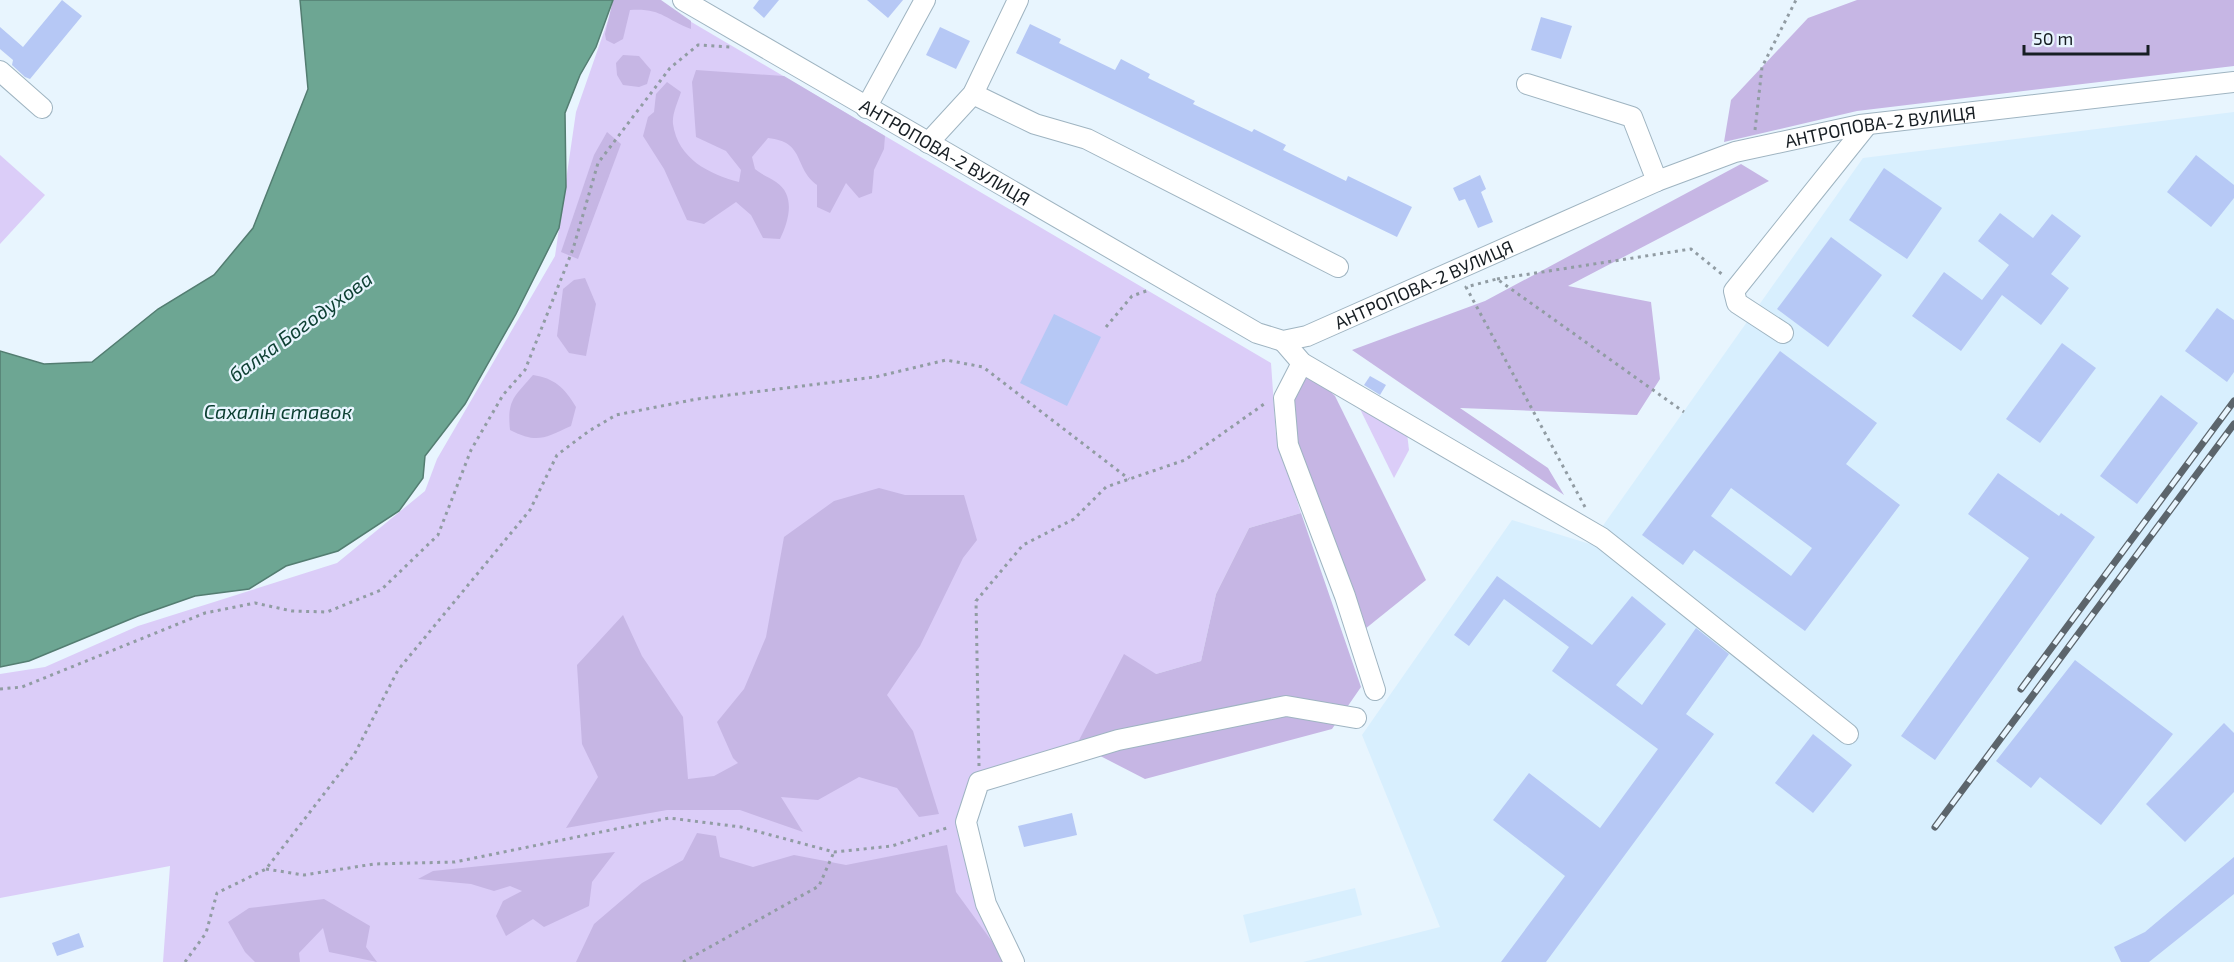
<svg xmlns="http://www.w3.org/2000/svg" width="2234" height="962" viewBox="0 0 2234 962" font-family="'Exo 2',sans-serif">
<rect width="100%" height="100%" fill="#e8f5fe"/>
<!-- built -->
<g fill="#d8effe">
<path d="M2234,112V962H1303L1440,927L1362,735L1512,520L1590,544L1863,158Z"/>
<path d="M1355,888L1362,915L1250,943L1243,915Z"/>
</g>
<!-- green -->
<g fill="#dbcdf8">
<path d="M615,0H654L1271,363L1276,435L1301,513L1249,528L1216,594L1201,661L1156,674L1077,744L973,778L956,827L1004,962H163L170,866L0,898V674L45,667L138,626L337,563L425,491L437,459L555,256L576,112Z"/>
<path d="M0,155L45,195L0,244Z"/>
<path d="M1363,406L1407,433L1409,450L1394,478L1360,409Z"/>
</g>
<!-- forest -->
<g fill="#c6b6e4">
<path d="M613,0H661L691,21V29C664,19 662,8 630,10L623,39L614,44L606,40L605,34Z"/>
<path d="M1857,0H2234V66L1857,111L1724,142L1731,100L1808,18Z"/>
<path d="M623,55L639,56L651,70L647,84L639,87L623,85L617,75L616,63Z"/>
<path d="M696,70L784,76L885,136L884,149L874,170L872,193L859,198L846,183L830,213L817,207V185C793,167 806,142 768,138L752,157L755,169C762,175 769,177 776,182C796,195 789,221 780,239L763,238L751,215L736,202L704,224L687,220L664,169L643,136L648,117L654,112L656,94L667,82L681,92C678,102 672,113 673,124C678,159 709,174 739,182L741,170L726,151L696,137L692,82Z"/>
<path d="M607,132L621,144L578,259L561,252L594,155Z"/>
<path d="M1741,164L1769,181L1568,286L1651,302L1660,379L1637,415L1460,408L1548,468L1564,495L1352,350L1485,301Z"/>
<path d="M585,278L596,304L586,356L569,353L557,336L563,289L574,280Z"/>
<path d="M1303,373L1326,387L1335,396L1426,580L1365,629L1291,444L1294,390Z"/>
<path d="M533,375C554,378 565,388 576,407L571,426C544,438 538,444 510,430C507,400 514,397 533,375Z"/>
<path d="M879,488L905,495H964L977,540L963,558L920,646L887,695L913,731L939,814L919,817L897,788L859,777L818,800L781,797L803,832L740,810H667L566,828L598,777L582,744L577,665L623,615L642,656L683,717L688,779L714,776L738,763L733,758L717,722L744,689L766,637L784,537L834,501Z"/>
<path d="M1301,513L1361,687L1332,729L1145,779L1077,744L1124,654L1156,674L1201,661L1216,594L1249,528Z"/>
<path d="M697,833L716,836L720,857L753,867L794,855L846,865L947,845L956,892L1007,962H576L594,924L642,883L683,860Z"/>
<path d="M615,852L592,882L589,906L544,927L533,919L506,936L496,916L503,901L522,891L510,886L494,891L471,884L418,879L433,871Z"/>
<path d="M324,899L370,926L366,947L377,962L329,952L323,928L299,953L300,962H255L245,952L228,922L249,908Z"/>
</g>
<!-- water -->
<path fill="#6da693" stroke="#537d71" stroke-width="1.5" d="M300,0H613L596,47L580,75L565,113L566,187L559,228L516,314L465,404L425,456L423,478L399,511L338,551L286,566L249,589L195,596L138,616L29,661L0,667V351L44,364L92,362L158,309L214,275L253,228L308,89Z"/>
<!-- building -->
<g fill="#b6c8f5" fill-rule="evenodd">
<path d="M62,0L82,16L30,79L25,77L12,65L13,60L0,49V27L23,47Z"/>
<path d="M759,0H779L764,18L753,8Z"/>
<path d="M867,0H903L888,18Z"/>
<path d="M1541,17L1572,26L1561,59L1531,50Z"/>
<path d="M1030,24L1061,39L1059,43L1115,70L1121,59L1150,74L1148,78L1195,101L1193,104L1252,132L1254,129L1286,145L1283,150L1346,181L1348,176L1412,207L1397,237L1016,53Z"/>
<path d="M940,27L970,41L956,69L926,55Z"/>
<path d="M2196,155L2234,185V198L2211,227L2167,192Z"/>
<path d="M1884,168L1942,208L1907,259L1849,220Z"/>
<path d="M1480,175L1486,189L1481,192L1493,222L1478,228L1465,199L1459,201L1453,188Z"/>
<path d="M2000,213L2033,238L2052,214L2081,236L2051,274L2069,288L2041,325L2002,295L1961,351L1912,316L1944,272L1982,300L2009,265L1978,241Z"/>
<path d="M1831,237L1882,275L1828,347L1777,309Z"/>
<path d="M2217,308L2234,320V372L2227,382L2185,351Z"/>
<path d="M1054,314L1101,337L1067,406L1020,383Z"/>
<path d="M2062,343L2096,368L2040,443L2006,419Z"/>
<path d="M1780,351L1877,423L1846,464L1900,505L1805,631L1694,550L1683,565L1642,535ZM1731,488L1812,548L1791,576L1711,516Z"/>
<path d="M1370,376L1386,385L1380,395L1364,385Z"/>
<path d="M2161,395L2198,423L2137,504L2100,476Z"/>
<path d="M1998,473L2059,516L2061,513L2095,537L1935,760L1901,736L2029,558L1968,514Z"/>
<path d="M1497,576L1592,645L1632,596L1666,624L1616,685L1642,705L1696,628L1729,654L1686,714L1714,734L1546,962H1501L1565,876L1493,820L1529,773L1600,828L1658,749L1552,671L1569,647L1504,599L1469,646L1454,635Z"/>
<path d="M2075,660L2173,734L2101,825L2040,777L2031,788L1996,761Z"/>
<path d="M2224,723L2234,733V792L2185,842L2146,804Z"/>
<path d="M1813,734L1852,765L1813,813L1775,783Z"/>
<path d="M1072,813L1077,835L1024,847L1018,826Z"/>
<path d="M2234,857V894L2149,962H2121L2114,947L2145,932Z"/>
<path d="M79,933L84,947L57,956L52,943Z"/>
</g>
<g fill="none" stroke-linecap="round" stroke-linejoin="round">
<defs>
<g id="minor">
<path id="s1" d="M683,0L1257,333L1283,341L1307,336L1657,181L1735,152L1860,125L2234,82"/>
<path d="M0,71L42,108"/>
<path d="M1527,84L1632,117L1657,181"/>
<path d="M973,94L1035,124L1087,139L1338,267"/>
<path d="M866,108L925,0"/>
<path d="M928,143L973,94L1018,0"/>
<path d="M1783,333L1737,303L1734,291L1867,125"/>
<path d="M1283,341L1302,363L1602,538L1848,734"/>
<path d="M1302,363L1284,398L1288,445L1345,596L1375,690"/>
<path d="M1014,962L986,904L966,822L979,782L1118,740L1286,706L1356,718"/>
</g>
</defs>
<!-- minor casing -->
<use href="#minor" stroke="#9fb4c1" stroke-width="22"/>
<!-- path -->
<g stroke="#919ca3" stroke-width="3" stroke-dasharray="3 4.5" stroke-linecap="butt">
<path d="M1755,130L1762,67L1796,0"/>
<path d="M1497,279L1691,249L1723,275"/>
<path d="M1106,327L1132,296L1149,290"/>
<path d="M1585,507L1466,287L1497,279L1684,412"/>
<path d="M0,689L22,687L205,613L255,603L292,611L327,612L381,590L438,535L471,450L503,395L525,370L573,249L598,163L670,68L698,45L731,47"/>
<path d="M979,766L976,601L1023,545L1074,519L1106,487L1185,460L1267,402"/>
<path d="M266,869L304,875L374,864L455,862L669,818L741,827L834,852L892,846L950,827"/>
<path d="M185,962L206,933L217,893L266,869L354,755L398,670L530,510L557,455L589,431L616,415L697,399L875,377L946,360L983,367L1129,479"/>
<path d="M683,962L819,886L834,852"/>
</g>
<!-- minor -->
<use href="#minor" stroke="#fff" stroke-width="20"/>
<defs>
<g id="rail">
<path d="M2021,689L2234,401"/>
<path d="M1935,827L2234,424"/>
</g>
</defs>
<!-- rail casing -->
<use href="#rail" stroke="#5c656c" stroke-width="7"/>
<!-- rail -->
<use href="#rail" stroke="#e8f5fe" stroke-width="4.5" stroke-dasharray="14" stroke-linecap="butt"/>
</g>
<g text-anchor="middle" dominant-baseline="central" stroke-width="4.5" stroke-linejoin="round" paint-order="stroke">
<!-- street labels -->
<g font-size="18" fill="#171e23" stroke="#e8f5fe">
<text stroke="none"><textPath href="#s1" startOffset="1329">АНТРОПОВА-2 ВУЛИЦЯ</textPath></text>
<text stroke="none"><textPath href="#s1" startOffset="303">АНТРОПОВА-2 ВУЛИЦЯ</textPath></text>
<text stroke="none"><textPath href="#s1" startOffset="843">АНТРОПОВА-2 ВУЛИЦЯ</textPath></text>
</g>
<!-- water labels -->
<g font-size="20" font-style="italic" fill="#0c3f32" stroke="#e8f5fe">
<text transform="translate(300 326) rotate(-36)">балка Богодухова</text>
<text x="278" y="411">Сахалін ставок</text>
</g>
</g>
<!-- scale -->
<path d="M2024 45v9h124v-9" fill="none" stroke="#171e23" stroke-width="3"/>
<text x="2033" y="45" font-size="18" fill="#171e23" stroke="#e8f5fe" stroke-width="4.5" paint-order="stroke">50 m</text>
</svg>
